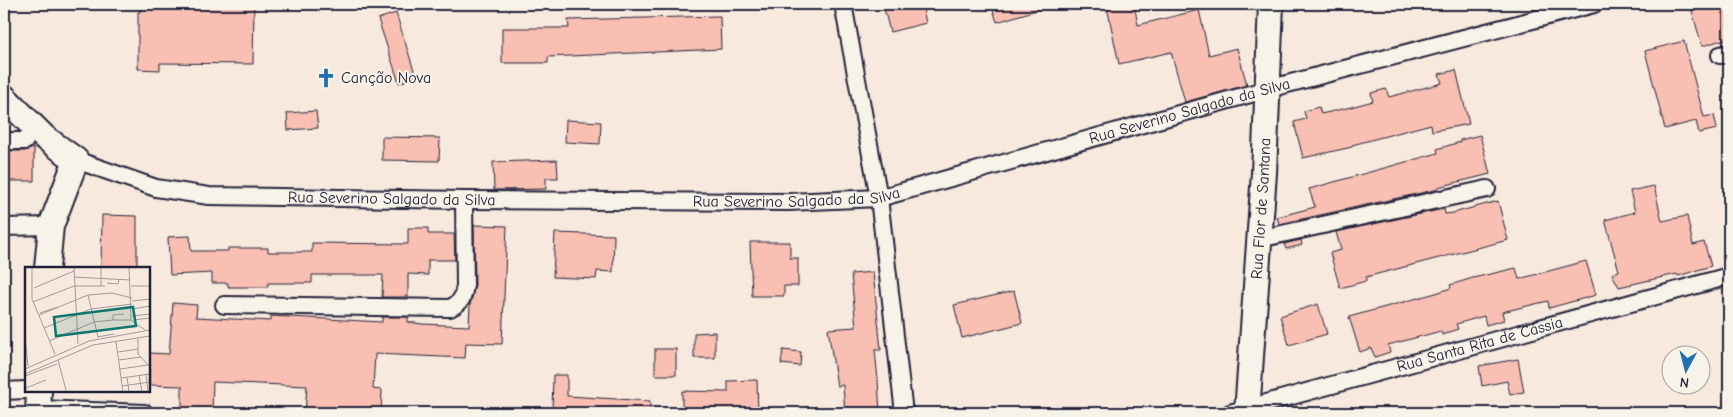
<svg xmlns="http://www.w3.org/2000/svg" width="1733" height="417" viewBox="0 0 1733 417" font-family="'Comic Neue',sans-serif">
<rect width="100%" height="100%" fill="#f7e9dd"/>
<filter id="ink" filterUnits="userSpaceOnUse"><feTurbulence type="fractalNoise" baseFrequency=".02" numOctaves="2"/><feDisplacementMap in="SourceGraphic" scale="10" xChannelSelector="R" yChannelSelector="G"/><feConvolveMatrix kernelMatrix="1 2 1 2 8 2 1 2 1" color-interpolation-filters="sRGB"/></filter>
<g filter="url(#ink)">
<!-- building -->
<g fill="#f9bfb2" stroke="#22223b">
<path d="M140,4H254L253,64L160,63V70L138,69V12H140Z"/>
<path d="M883,4H922L926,23L890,32Z"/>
<path d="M991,4H1043V8L997,22Z"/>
<path d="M1122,4H1134L1138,25L1199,10L1209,55L1237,48L1247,85L1185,102L1171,52L1119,64L1107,7Z"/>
<path d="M1690,4H1729V38L1702,46Z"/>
<path d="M396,13L416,77L399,83L378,19Z"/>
<path d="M720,16L721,49L548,57V63H502V28H569L568,20Z"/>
<path d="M1684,41L1704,117L1714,115L1717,129L1699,133L1696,121L1665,129L1645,51Z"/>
<path d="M1456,70L1469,124L1432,131L1431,124L1352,145V147L1303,158L1294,122L1306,119L1304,111L1319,107L1321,114L1351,107L1373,101L1371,93L1386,89L1389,97L1442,83L1439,74Z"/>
<path d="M316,111L318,128L288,130L287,113Z"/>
<path d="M566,120L601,122L600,144L565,142Z"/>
<path d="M1480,135L1490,174L1438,187L1439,189L1279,224L1277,217L1315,207L1309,189L1438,153L1437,149L1460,142V140Z"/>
<path d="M382,137L440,138L439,161L382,160Z"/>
<path d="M34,148V181H4V151H25Z"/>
<path d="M557,160L558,178H546V189L494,190L493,162Z"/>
<path d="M1654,186L1662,221L1687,216L1693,245L1704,242L1711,266L1678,276L1677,274L1619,287L1612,274L1619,271L1605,220L1635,212L1630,191Z"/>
<path d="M1498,201L1508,240L1366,277V281L1340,288L1330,253L1341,250L1336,232L1444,209L1445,214L1453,213Z"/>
<path d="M102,215L137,216V268H101Z"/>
<path d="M474,225L507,226L502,344L466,343L465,358L375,354L373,389L382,390L381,413H305L307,386L213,382L212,412L182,411V386L149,385V353L169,354L173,303L197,305L196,317L271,321V316L382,322V317H408V322L422,324L469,326L470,305L475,285Z"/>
<path d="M408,228H428V234H454L455,260H428V275L408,274V297H382L383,275H312V283H268V287H228V283H212V273L170,275L168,237L190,236L191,251H228V248H268V252H312V243L408,244Z"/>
<path d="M555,233L614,235L613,272L597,271L596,279L553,277Z"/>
<path d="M1301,240L1302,245L1286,249L1284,244Z"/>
<path d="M750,242H790V258H798V286H784V296H752Z"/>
<path d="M1586,261L1596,295L1549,308L1548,301L1502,312L1504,320L1486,325L1484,316L1456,324L1458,329L1442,335L1441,331L1388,345L1390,352L1375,357L1371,348L1360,352L1349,317L1436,293L1451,288L1450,285L1473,278L1516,268L1519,279Z"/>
<path d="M873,272L881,350H875L878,380L880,413H845L843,385L837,386L828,329L856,327L851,274Z"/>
<path d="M1014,291L1022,323L962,338L954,305Z"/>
<path d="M1318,304L1327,334L1289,345L1280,316Z"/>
<path d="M715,332V358H694V333Z"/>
<rect x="655" y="349" width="21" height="26"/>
<path d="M783,350L801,352L800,366L781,364Z"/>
<path d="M1518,359L1524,392L1510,394L1507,381L1482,386L1479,366Z"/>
<path d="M553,375H567V396L650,401V413H552Z"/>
<path d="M757,380L758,413L682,410V391L728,392V381Z"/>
</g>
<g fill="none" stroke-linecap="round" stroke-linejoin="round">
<defs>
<g id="street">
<path d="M843,4L879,198L904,413"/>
<path d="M1720,55L1729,53"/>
<path d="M4,141H25"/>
<path id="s1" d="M76,160L156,188L209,196L464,200L788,202L879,198L1268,89L1594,4"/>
<path d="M4,227L51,226"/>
<path d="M1259,239L1487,189"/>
<path d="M224,305L450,308C462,302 463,298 465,285L464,200"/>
<path d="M4,391L26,390"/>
<path d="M38,409L145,413"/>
<path id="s2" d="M1230,413L1729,276"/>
</g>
<g id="secondary">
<path d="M4,97L44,137L76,160L51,226L47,268"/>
<path d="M38,413L39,391"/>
<path id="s3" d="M1247,413L1264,173L1271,4"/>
</g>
</defs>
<!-- street casing -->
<use href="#street" stroke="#22223b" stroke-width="20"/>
<!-- secondary casing -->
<use href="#secondary" stroke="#22223b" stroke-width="28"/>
<!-- street -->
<use href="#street" stroke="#f7f3e8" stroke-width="16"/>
<!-- secondary -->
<use href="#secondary" stroke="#f7f3e8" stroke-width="24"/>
</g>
</g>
<!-- icons -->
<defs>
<symbol id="church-bare" viewBox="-9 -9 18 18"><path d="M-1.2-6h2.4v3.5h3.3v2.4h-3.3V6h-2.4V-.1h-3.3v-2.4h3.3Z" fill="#1f6fb2" stroke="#f7f3e8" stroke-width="2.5" paint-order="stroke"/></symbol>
</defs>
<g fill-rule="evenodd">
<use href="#church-bare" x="312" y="64" width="28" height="28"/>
</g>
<g text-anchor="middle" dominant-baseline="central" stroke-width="4" stroke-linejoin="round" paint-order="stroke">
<!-- poi labels -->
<g font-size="16" fill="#22223b" stroke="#f7f3e8" text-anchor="start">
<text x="341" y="78">Canção Nova</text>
</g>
<!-- street labels -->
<g font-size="16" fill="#22223b" stroke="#f7f3e8">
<text stroke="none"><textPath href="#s1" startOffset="1131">Rua Severino Salgado da Silva</textPath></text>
<text stroke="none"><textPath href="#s1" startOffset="726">Rua Severino Salgado da Silva</textPath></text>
<text stroke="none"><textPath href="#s1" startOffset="321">Rua Severino Salgado da Silva</textPath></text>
<text stroke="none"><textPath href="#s3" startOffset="205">Rua Flor de Santana</textPath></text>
<text stroke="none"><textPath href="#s2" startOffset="259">Rua Santa Rita de Cássia</textPath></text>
</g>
</g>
<!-- overview -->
<g transform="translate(25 267)">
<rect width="125" height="125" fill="#f7e9dd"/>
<path fill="none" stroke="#a2999c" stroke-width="1" d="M7,0V32L30,87M49,0L53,77M104,0L106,53M49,10L105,13M82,16L93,17L94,12M76,19V0M106,19H125M9,21L49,4M63,28L73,70M107,34L125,32M8,35L49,19H80M107,42L125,39M15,46L33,40M14,48L63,28L87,26L107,31M107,49L125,47M88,53V48L99,47M109,53L125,51M19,61L66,42L107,37M0,69L3,99M72,70L89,67M113,72V87L125,100M24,74L69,55L88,53H106L120,63M91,75L98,125M93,85L113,82M33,93L41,123M94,93L116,90M0,102L64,74L125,63M95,102L123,98M0,107L68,78L125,69M121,107L123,125M114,108L117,125M0,109L32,97M102,110L104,125M96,111L125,107M97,119L125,115M1,121L21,113"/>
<path fill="#0f766e" fill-opacity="0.15" stroke="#0f766e" stroke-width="2.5" d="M108,40L111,59L31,69L29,50Z"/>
<rect width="125" height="125" fill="none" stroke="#22223b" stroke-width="2.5"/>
</g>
<!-- margin -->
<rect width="1733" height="417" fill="none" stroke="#f7f3e8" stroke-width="20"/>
<rect x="10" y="10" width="1713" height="397" fill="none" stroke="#22223b" stroke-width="2" filter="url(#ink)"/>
<!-- north arrow -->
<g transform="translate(1686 370) rotate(187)"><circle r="24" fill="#f7f3e8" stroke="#a29fa3"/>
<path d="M0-4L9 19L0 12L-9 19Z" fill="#1f6fb2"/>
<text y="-8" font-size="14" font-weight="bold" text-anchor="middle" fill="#22223b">N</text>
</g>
</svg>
